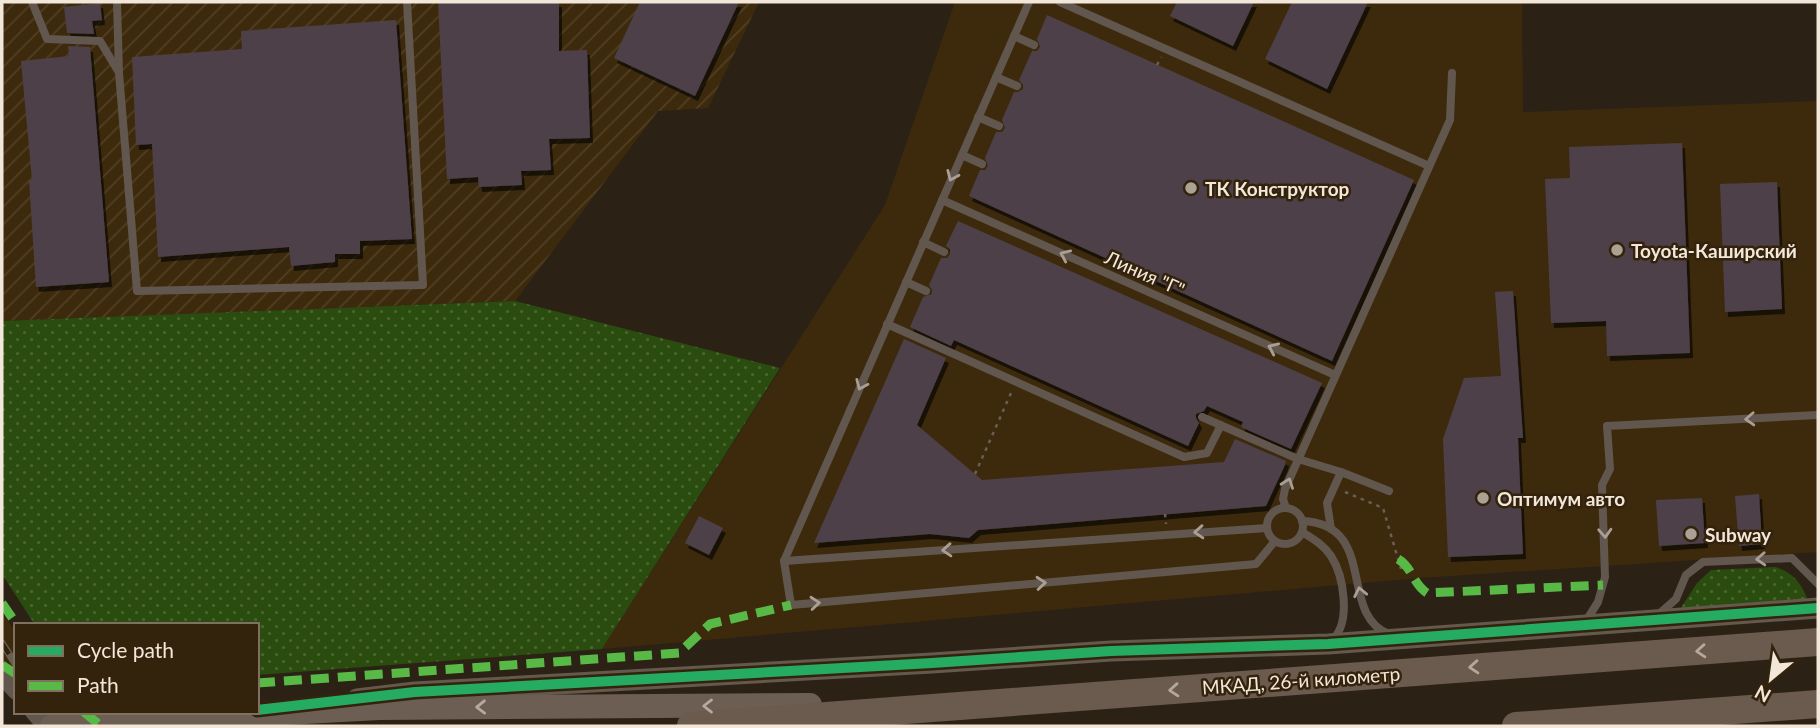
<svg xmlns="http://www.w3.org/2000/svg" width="1820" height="728" viewBox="0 0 1820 728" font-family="Lato,sans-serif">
<defs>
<pattern id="industrial-furrows" width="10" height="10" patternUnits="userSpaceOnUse" patternTransform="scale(1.75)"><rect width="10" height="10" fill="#3d2a0d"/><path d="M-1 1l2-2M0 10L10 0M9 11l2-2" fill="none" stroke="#503f24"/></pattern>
<pattern id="grass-dots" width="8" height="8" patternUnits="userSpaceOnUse" patternTransform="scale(1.75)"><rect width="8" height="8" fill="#2a4c0e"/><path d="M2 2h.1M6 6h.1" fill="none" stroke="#496630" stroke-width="1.8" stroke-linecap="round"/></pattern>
<filter id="shadow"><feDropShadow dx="3" dy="5" stdDeviation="0" flood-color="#0009"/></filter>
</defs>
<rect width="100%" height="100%" fill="#2b2215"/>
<!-- built -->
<g fill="#3d2a0d">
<path d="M955,2H1522L1523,112L1818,101V552L1420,578L602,649L885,205Z"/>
<path d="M2,612L16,633V685L2,667Z"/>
</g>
<!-- industrial -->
<path fill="url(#industrial-furrows)" d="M2,2H759L708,108L658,111L515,301L2,321Z"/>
<!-- grass -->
<g fill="url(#grass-dots)">
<path d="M515,301L780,368L602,649L257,675V625H35L2,574V321Z"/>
<path d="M1775,567C1795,573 1802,585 1809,603L1677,614L1697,583L1711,570Z"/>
</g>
<!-- building -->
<g fill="#4d4049" filter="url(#shadow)">
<path d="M438,2H559V51L587,50L590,138L549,139L551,170L521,171L522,185L479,187L478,177L447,179Z"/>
<path d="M640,2H739L695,96L614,58Z"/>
<path d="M1177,2H1254L1233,46L1170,16Z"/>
<path d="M1292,2H1368L1327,89L1265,59Z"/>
<path d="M100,3L102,20L92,21L94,34L67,33L64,7Z"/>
<path d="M1047,15L1414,180L1332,361L969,196L980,170H985L988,166L985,158L996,132H1002L1005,128L1002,120L1014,92H1018L1023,89V85L1019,80L1032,51H1037L1040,47L1037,39Z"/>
<path d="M396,20L412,239L360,241V254H335V262L291,266L289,247L158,257L152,144L136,145L132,57L242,49L241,31Z"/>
<path d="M68,46L90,47L109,282L36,287L29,180H32L21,61L69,56Z"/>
<path d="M1682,143L1690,353L1607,356L1606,321L1551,323L1545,179L1570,178L1569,147Z"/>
<path d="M1777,182L1782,309L1725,312L1720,184Z"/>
<path d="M958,221L1322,383L1291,449L1241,427L1243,422L1207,406L1204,411L1196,414V418L1199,423L1188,446L954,340L951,346L910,327L923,297L932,294V290L929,285L941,258H947L950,254V249L946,246Z"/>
<path d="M1513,291L1523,438H1518L1523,554L1448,557L1443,439L1464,378L1501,376L1495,292Z"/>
<path d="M904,339L946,358L917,425L982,480L1224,462L1235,439L1286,461L1285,465L1266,506L978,530L969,538L930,534L814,543Z"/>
<path d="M1759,494L1762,544L1739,546L1735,496Z"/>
<path d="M1702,498L1705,543L1659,546L1656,500Z"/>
<path d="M699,516L723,528L709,555L685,543Z"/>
</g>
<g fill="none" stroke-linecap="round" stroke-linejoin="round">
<!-- path -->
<g stroke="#695f57" stroke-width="2.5" stroke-dasharray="3.5 5" stroke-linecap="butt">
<path d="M1157,65L1161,57"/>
<path d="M975,474L1011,393"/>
<path d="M1345,492L1383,508L1401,569"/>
<path d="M1165,514L1166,524"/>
</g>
<!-- lane -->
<g stroke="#62574e" stroke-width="8">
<path d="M32,2L47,39L100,41L118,71"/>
<path d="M117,2L119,73L137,291L423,285L407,2"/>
<path d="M1029,2L784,561L791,605L1256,564L1275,541"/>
<path d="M1060,2L1429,166"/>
<path d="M1014,36L1034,45"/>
<path d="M996,77L1017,86"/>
<path d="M978,117L999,126"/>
<path d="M962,155L982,164"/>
<path d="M942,200L1335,375"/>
<path d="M923,242L944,252"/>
<path d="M906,282L926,291"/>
<path d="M887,324L1184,457L1207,453L1221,425"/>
<path d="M1202,417L1298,459L1341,472L1389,491"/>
<path d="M1286,508L1283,499L1285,489L1450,120L1452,73"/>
<circle cx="1285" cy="526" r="18"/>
<path d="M1302,521C1379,524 1337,614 1389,634"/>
<path d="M1331,529L1327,503L1341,472"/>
<path d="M1302,532C1313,539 1324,545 1331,556C1344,576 1351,622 1333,639"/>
<path d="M784,561L1267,528"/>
<path d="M1659,614L1676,599L1686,575L1703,562L1792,558L1818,584"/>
<path d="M1586,621L1598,602L1605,577L1602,485L1610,469L1607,426L1818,415"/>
</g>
<!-- street -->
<g stroke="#62574e" stroke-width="16">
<path d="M2,677L16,692"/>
<path d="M33,712L45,726"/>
</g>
<!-- secondary -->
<path stroke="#65584d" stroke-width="21" d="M357,699L415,692L932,663L1111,651L1328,644L1818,608"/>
<!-- primary -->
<path stroke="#6d5e53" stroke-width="24" d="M115,722L379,708L810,705"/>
<!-- highway -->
<g stroke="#6b5a4e" stroke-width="28">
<path d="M691,726L1818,642"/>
<path d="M1516,726L1818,704"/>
</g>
<defs>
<g id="rail">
<path d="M2,643L16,665"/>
<path d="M52,712L64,726"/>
</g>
</defs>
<!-- rail casing -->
<use href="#rail" stroke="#685f56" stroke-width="7"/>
<!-- rail -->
<use href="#rail" stroke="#34230c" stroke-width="4.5" stroke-dasharray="13" stroke-linecap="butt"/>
<!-- primary-bridge -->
<path stroke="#6d5e53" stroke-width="24" d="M52,726L115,722"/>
<!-- quiet -->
<g stroke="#58b947" stroke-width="9" stroke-dasharray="18 9" stroke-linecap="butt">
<path d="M1398,559C1412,567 1413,584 1427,593L1603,585"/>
<path d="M2,603L17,625"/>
<path d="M2,665L16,674"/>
<path d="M257,683L679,653L710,624L791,605"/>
<path d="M84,712L101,726"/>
</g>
<defs>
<path id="cycleway" d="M257,710L415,692L932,663L1111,651L1328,644L1818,608"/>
</defs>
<!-- cycleway casing -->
<use href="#cycleway" stroke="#34230c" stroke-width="15"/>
<!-- cycleway -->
<use href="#cycleway" stroke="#26ab63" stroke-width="10"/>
</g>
<!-- one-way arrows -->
<defs><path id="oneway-chevron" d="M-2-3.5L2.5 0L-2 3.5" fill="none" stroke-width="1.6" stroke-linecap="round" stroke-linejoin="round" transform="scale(1.75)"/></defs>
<g stroke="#aa9f94">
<use href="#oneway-chevron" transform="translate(952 176) rotate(114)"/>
<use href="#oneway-chevron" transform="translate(1065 255) rotate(-156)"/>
<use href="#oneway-chevron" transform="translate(1273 348) rotate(-156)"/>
<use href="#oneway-chevron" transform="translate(861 385) rotate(114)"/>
<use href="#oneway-chevron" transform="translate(1750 419) rotate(177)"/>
<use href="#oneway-chevron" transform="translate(1288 483) rotate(-70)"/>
<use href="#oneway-chevron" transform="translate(1199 532) rotate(176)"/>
<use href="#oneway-chevron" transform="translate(1605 533) rotate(87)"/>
<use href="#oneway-chevron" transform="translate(947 550) rotate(176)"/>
<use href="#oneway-chevron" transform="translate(1761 559) rotate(177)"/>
<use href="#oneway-chevron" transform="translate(1041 583) rotate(-5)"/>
<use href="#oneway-chevron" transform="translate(1360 592) rotate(-102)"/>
<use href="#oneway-chevron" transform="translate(815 603) rotate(-5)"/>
</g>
<g stroke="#b5a89a">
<use href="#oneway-chevron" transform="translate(1701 651) rotate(176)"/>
<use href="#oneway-chevron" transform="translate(1474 667) rotate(176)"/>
<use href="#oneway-chevron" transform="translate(1174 690) rotate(176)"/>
</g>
<g stroke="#b6a99d">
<use href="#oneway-chevron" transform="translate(708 706) rotate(180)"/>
<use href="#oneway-chevron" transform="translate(481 707) rotate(179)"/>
</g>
<!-- markers -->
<g fill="#aca294" stroke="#34230c" stroke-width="2.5">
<circle cx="1191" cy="188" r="7"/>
<circle cx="1617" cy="250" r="7"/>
<circle cx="1483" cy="498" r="7"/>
<circle cx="1691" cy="534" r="7"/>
</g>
<g text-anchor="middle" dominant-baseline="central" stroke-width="5" stroke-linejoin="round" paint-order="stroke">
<!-- poi labels -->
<g font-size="19" font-weight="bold" fill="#f2e7d9" stroke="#34230c" text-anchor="start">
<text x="1205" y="188">ТК Конструктор</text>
<text x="1631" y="250">Toyota-Каширский</text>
<text x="1497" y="498">Оптимум авто</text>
<text x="1705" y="534">Subway</text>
</g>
<!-- street labels -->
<g font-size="19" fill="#f2e7d9" stroke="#34230c">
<text transform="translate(1145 273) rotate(24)">Линия "Г"</text>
<text transform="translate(1301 680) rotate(-4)">МКАД, 26-й километр</text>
</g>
</g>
<!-- border -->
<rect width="1820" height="728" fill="none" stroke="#f2e7d9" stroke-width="7"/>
<!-- legend -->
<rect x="14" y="623" width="245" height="91" fill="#34230c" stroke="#80715e" stroke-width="2"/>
<rect x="28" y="646" width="35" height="10" fill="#26ab63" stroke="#80715e" stroke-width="2"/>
<text x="77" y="658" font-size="21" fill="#f2e7d9">Cycle path</text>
<rect x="28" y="681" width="35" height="10" fill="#58b947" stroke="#80715e" stroke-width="2"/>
<text x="77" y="693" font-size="21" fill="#f2e7d9">Path</text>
<!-- north arrow -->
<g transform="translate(1771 679) rotate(209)" stroke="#34230c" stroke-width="5" paint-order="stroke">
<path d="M0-5L12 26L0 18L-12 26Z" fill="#f2e7d9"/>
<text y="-10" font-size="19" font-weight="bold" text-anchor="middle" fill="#f2e7d9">N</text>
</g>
</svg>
